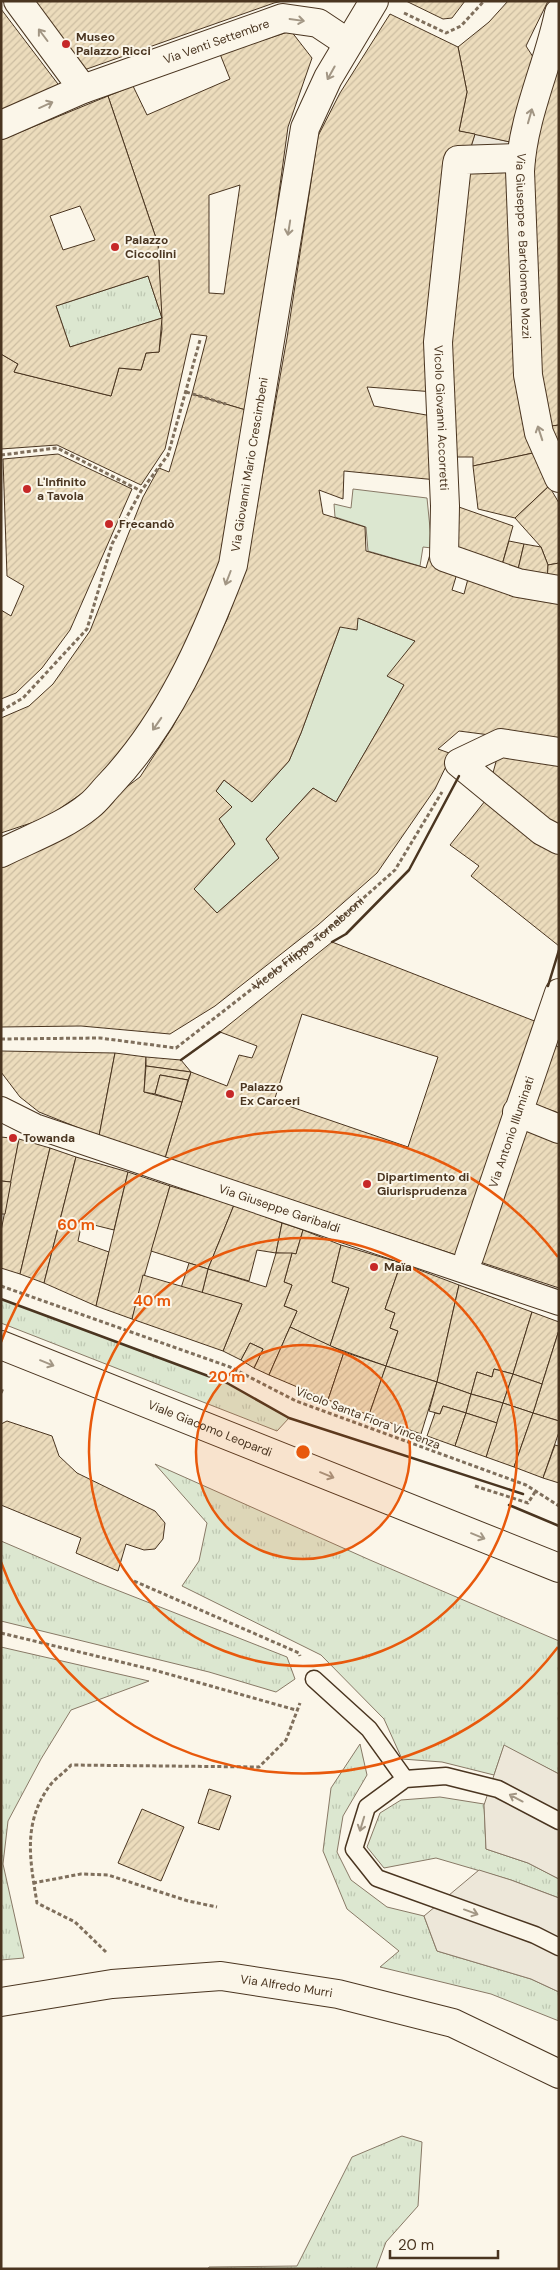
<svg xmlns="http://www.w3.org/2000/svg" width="560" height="2270" viewBox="0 0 560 2270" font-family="'DM Sans',sans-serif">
<defs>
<pattern id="grass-tufts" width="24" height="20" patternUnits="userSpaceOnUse" patternTransform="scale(1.25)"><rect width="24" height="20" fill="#dce7d0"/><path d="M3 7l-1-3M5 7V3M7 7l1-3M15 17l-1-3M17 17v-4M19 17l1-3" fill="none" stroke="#bec7b2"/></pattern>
<pattern id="building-hatch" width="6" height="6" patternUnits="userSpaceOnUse" patternTransform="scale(1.25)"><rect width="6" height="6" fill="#ecdcbc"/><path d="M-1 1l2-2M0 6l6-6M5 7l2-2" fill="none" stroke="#ccbda1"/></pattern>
</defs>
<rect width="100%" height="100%" fill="#fbf6e9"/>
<!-- grass -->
<g fill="url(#grass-tufts)" stroke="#887966">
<path d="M148,276L162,318L70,347L56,306Z"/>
<path d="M1,1299L227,1383L289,1418L277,1431L1,1323Z"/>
<path d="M155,1464L370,1560L559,1641V1774L504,1746L494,1775L442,1762L402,1759L384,1719L321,1655L182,1586L199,1561L207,1523Z"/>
<path d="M1,1541L99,1583L287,1657L295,1679L276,1692L209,1672L1,1621Z"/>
<path d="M1,1647L149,1681L71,1710L41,1759L8,1821L3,1864L24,1958L1,1960Z"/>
<path d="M360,1744L367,1775L343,1816L337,1852L351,1880L387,1907L424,1916L437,1951L531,1979L559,1992V2021L491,1994L380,1967L399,1951L347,1909L323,1851L331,1788Z"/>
<path d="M440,1797L484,1804L486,1849L528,1863L559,1879V1898L511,1880L436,1858L384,1868L367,1847L380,1813L401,1800Z"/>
<path d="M402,2136L422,2142L418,2206L386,2242L376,2269H208L209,2267L297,2266L352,2157Z"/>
</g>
<!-- garden -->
<g fill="#dce7d0" stroke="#887966">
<path d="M353,489L427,498L432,548L423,547L420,566L368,551L366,527L335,517L334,504L351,508Z"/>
<path d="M358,618L415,641L404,685L336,802L313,788L266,839L279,858L217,913L194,889L235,844L219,819L232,807L216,791L224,780L252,802L289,761L301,733L340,627Z"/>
</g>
<!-- parking -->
<g fill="#ede7d9" stroke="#887966">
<path d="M475,134L510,142L514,169L470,150Z"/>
<path d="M504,1745L559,1774V1879L528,1863L486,1849L484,1805Z"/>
<path d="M479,1870L511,1880L559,1898V1992L531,1979L437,1951L424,1916Z"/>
</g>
<!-- building -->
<g fill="url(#building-hatch)" stroke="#4a3520" fill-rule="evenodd">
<path d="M35,1H283L274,3L84,70Z"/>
<path d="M406,1H465L452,18L443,19Z"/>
<path d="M508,1H548L526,46L535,60L510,142L459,131L467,92L458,47L489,22Z"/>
<path d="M1,9L61,88L1,115Z"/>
<path d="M390,14L458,47L467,92L459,131L475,134L470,150L435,392L367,387L374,406L438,417L437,480L344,471L343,499L319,490L323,514L365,527L366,551L426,568L431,551L459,567L452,590L464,594L470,571L559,594V744L459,731L438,749L452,754L435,789L377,873L318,925L215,1006L170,1034L81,1026L1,1027V860L93,812L140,777L172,728L197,683L228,617L247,561L287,338L318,136L340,93ZM358,618L415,641L387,676L404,685L336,802L313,788L266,839L279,858L217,913L194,889L235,844L219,819L232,807L216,791L224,780L252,802L289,761L301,733L340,627L357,630Z"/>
<path d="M291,31L312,58L288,127L249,411L192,394L207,336L191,334L165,449L141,485L57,445L1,449V354L18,364L14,372L111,396L119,368L141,370L146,353L159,352L162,329L158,244L108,96L133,86L147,115L230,79L220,54ZM240,185L224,294L209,293V195Z"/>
<path d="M559,54V425L544,427L527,174Z"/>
<path d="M108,96L158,244L162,318L148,276L56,306L70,347L162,318L159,352L146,353L141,370L119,368L111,396L14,372L18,364L1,354V140ZM80,206L95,240L63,250L50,216Z"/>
<path d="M464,163L514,169L520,382L533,453L473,466V457H449L447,309Z"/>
<path d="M192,394L249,411L216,582L150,714L110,763L84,792L46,818L1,833V718L29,706L53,684L90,631L143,497L159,468L169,472Z"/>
<path d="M559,425V460L544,427Z"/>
<path d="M533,453L549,486L515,518L478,509L473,466Z"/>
<path d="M58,454L132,489L70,630L42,668L16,693L1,699V610L11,616L24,586L7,576L3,459Z"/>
<path d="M549,486L559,503V563L548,565L541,547L515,518Z"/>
<path d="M456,506L513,526L500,572L446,553Z"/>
<path d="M509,541L524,544L516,578L500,572Z"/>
<path d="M524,544L541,547L548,565L547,584L516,578Z"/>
<path d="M559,563V585L547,584L548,565Z"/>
<path d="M500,747L559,755V835L490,784Z"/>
<path d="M489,796L559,847V946L471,876L479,866L450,845Z"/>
<path d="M332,942L537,1022L459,1256L165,1158L191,1072L227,1086L239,1055L252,1058L257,1046L220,1032ZM302,1014L438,1057L408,1147L274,1101Z"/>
<path d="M551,1044L559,1047V1113L531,1103Z"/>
<path d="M1,1051L115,1053L99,1136L39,1112L20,1097L1,1072Z"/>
<path d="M115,1053L146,1057L144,1092L182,1102L165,1158L99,1136Z"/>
<path d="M146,1057L181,1060L191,1072L146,1066Z"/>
<path d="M146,1066L191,1072L188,1080L160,1075L155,1094L144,1092Z"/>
<path d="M160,1075L188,1080L182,1102L155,1094Z"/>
<path d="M525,1123L559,1136V1288L477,1261Z"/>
<path d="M1,1137L19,1139L11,1182L1,1181Z"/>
<path d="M19,1139L50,1148L20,1274L1,1268V1231Z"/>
<path d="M50,1148L76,1157L44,1283L20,1274Z"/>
<path d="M76,1157L128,1172L114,1230L82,1222L78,1241L109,1252L96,1306L44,1283Z"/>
<path d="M128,1172L170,1186L132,1319L96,1306Z"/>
<path d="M1,1181L11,1182L5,1214H1Z"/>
<path d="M170,1186L234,1205L208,1269L151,1251Z"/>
<path d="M234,1205L282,1223L276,1253L257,1250L249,1281L208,1269Z"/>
<path d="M282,1223L303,1230L296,1254L276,1253Z"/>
<path d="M303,1230L341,1245L332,1282L349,1288L330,1346L290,1327L297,1311L284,1306L292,1285L284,1282L292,1253L296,1254Z"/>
<path d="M341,1245L401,1263L385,1309L395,1313L390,1328L398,1331L386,1366L330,1346L349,1288L332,1282Z"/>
<path d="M276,1253H292L284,1282L292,1285L284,1306L297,1311L269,1375L254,1368L263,1349L250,1343L241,1360L223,1351L242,1304L202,1293L208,1269L266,1287Z"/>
<path d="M189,1263L208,1269L202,1293L181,1288Z"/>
<path d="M401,1263L459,1285L437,1382L386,1366L398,1331L390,1328L395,1313L385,1309Z"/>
<path d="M143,1275L242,1304L223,1351L132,1319Z"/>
<path d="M459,1285L532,1312L513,1374L494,1369L492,1377L477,1372L471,1394L437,1382Z"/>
<path d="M532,1312L559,1322V1330L542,1384L513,1374Z"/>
<path d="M290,1327L344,1352L328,1400L269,1375Z"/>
<path d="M559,1330V1421L533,1413Z"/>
<path d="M250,1343L263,1349L254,1368L241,1360Z"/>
<path d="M344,1352L386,1366L369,1415L328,1400Z"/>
<path d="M386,1366L437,1382L421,1434L369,1415Z"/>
<path d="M494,1369L513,1374L503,1403L471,1394L477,1372L492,1377Z"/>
<path d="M513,1374L542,1384L533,1413L503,1403Z"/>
<path d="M437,1382L471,1394L466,1413L443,1406L440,1414L429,1411Z"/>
<path d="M471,1394L503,1403L497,1423L466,1413Z"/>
<path d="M503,1403L533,1413L514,1467L486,1457Z"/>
<path d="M443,1406L466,1413L455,1446L427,1436L435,1413L440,1414Z"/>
<path d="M466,1413L497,1423L486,1457L455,1446Z"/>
<path d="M533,1413L559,1421V1432L543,1478L514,1467Z"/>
<path d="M7,1421L52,1436L59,1456L77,1473L155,1511L165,1523L163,1539L155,1549L144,1550L126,1544L118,1571L76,1553L81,1538L1,1505V1424Z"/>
<path d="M555,1445L559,1446V1483L543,1478Z"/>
<path d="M209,1789L231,1796L219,1830L198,1823Z"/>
<path d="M142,1809L184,1827L161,1881L118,1863Z"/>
</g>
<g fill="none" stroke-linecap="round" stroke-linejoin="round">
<defs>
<g id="service">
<path d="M314,1679L369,1729L405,1779"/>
<path d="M559,1821L498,1789L446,1776L405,1779L367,1807L354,1849L377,1878L535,1935L559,1947"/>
</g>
<g id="pedestrian">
<path id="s2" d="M1,1109L35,1126L559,1303"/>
</g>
<g id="minor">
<path d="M18,1L83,89"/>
<path id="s3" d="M559,13C548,66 523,116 520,171L528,375L539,433L559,478"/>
<path id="s4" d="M1,125L83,89L283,18L318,23L348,43"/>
<path id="s5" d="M521,158L458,160L457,164L438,342L445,506L444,557L518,583L559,590"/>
<path d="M559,752L501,743L459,763L542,831L559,840"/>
<path id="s6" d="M1,853C29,839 65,826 89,806C97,800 103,791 110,784C168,723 203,643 233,565L305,128L328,78L374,1"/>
<path d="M517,1112L559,1129"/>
<path id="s7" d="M469,1257L559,993"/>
<path id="s8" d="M1,2002L112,1984L221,1976L338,1994L453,2023L559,2074"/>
</g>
<g id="secondary">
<path id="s9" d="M1,1345L559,1568"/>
</g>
</defs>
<!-- service casing -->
<use href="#service" stroke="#4a3520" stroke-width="19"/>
<!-- pedestrian casing -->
<use href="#pedestrian" stroke="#4a3520" stroke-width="26"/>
<!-- minor casing -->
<use href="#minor" stroke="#4a3520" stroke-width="30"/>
<!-- secondary casing -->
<use href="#secondary" stroke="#4a3520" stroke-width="30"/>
<!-- path -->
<g stroke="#7f6f5c" stroke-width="3" stroke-dasharray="4 2.5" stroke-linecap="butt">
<path d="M404,13L446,33L461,26L484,1"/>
<path d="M186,392L226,404"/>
<path d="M1,455L57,448L141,491"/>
<path d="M1,711L23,698L87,629L112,544L141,491L168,455L200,340"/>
<path id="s1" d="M1,1039L100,1038L176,1048L324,933L395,870L442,792"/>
<path d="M1,1286L230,1367L296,1401L526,1485L559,1506"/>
<path d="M1,1393L3,1388"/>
<path d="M475,1486L528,1503L535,1492"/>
<path d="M134,1581L299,1653L300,1656"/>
<path d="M1,1633L154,1670L296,1710"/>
<path d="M33,1883L81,1874L108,1875L188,1901L217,1907"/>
<path d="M106,1952L75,1922L37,1903C30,1860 22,1822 51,1784C57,1777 65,1772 71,1765L259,1767L286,1740L300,1703"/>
</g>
<!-- service -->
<use href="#service" stroke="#fbf6e9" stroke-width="16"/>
<!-- pedestrian -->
<use href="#pedestrian" stroke="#fbf6e9" stroke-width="24"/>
<!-- minor -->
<use href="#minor" stroke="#fbf6e9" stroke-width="28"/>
<!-- secondary -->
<use href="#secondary" stroke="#fbf6e9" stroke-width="28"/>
<!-- wall -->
<g stroke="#4a3520" stroke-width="2.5">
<path d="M332,942L346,934L409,870L459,776"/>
<path d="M548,986L559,950"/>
<path d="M181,1060L220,1032"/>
<path d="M1,1299L227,1383L289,1418L523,1494"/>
<path d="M509,1505L559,1526"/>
</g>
</g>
<!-- one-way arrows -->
<defs><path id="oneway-shaft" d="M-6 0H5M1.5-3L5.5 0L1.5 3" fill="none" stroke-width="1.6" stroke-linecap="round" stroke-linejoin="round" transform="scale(1.25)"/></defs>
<g stroke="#a29684">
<use href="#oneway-shaft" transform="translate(297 20) rotate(8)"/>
<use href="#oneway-shaft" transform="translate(43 35) rotate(-127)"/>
<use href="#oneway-shaft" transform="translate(331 73) rotate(119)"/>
<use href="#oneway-shaft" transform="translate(46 105) rotate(-24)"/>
<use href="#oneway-shaft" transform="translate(530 116) rotate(-74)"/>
<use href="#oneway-shaft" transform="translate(289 228) rotate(99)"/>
<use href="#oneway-shaft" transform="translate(540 433) rotate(-108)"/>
<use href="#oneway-shaft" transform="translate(228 578) rotate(111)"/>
<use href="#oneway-shaft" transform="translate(157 724) rotate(125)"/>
<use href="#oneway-shaft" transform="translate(47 1363) rotate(22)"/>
<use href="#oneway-shaft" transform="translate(327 1475) rotate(22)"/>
<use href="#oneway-shaft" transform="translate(478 1536) rotate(22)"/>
<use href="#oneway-shaft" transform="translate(516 1798) rotate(-152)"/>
<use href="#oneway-shaft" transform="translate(362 1824) rotate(107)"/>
<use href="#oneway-shaft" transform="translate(471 1912) rotate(20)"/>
</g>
<!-- distance rings -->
<circle cx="303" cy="1452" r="107" fill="#e8590c" fill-opacity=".12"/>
<g fill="none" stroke="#e8590c" stroke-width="2.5">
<circle cx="303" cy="1452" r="107"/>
<circle cx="303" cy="1452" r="214"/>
<path d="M558 1647A321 321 0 0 1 1 1562M1 1342A321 321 0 0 1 558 1257"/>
</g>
<!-- markers -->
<g fill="#c62828" stroke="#fbf6e9" stroke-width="2">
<circle cx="66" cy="44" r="5"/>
<circle cx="115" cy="247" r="5"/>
<circle cx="27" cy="489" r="5"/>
<circle cx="109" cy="524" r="5"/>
<circle cx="230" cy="1094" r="5"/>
<circle cx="13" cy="1138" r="5"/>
<circle cx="367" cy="1184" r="5"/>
<circle cx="374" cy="1267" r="5"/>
</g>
<g text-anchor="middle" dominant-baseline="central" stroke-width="4" stroke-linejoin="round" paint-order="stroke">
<!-- poi labels -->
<g font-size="12" font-weight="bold" fill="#4a3520" stroke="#fbf6e9" text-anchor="start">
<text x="76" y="37">Museo<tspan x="76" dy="14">Palazzo Ricci</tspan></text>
<text x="125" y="240">Palazzo<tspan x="125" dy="14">Ciccolini</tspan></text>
<text x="37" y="482">L'Infinito<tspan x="37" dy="14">a Tavola</tspan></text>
<text x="119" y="524">Frecandò</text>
<text x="240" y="1087">Palazzo<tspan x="240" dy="14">Ex Carceri</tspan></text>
<text x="23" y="1138">Towanda</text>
<text x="377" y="1177">Dipartimento di<tspan x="377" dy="14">Giurisprudenza</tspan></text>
<text x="384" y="1267">Maïa</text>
</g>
<!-- street labels -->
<g font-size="12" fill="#4a3520" stroke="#fbf6e9">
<text stroke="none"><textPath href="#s4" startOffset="231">Via Venti Settembre</textPath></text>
<text stroke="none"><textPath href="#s3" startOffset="238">Via Giuseppe e Bartolomeo Mozzi</textPath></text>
<text stroke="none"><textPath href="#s5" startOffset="322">Vicolo Giovanni Accorretti</textPath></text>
<text stroke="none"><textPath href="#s6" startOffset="485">Via Giovanni Mario Crescimbeni</textPath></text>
<text stroke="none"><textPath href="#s1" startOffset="344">Vicolo Filippo Tornabuoni</textPath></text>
<text stroke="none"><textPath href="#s7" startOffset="132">Via Antonio Illuminati</textPath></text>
<text stroke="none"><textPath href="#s2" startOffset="296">Via Giuseppe Garibaldi</textPath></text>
<text transform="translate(368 1418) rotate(21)">Vicolo Santa Fiora Vincenza</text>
<text stroke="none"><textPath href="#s9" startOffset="225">Viale Giacomo Leopardi</textPath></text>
<text stroke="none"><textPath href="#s8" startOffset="288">Via Alfredo Murri</textPath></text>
</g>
</g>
<circle cx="303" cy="1452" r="8" fill="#e8590c" stroke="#fbf6e9" stroke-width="2.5"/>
<g font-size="15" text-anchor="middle" font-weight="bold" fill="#e8590c" stroke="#fbf6e9" stroke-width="4" stroke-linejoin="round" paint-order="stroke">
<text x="76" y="1230">60 m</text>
<text x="152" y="1306">40 m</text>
<text x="227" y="1382">20 m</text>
</g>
<!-- border -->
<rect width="560" height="2270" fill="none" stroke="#4a3520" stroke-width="5"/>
<!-- scale -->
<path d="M390 2250v8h108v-8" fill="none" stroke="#4a3520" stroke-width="2.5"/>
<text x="398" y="2250" font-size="15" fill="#4a3520" stroke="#fbf6e9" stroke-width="4" paint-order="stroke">20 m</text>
</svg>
